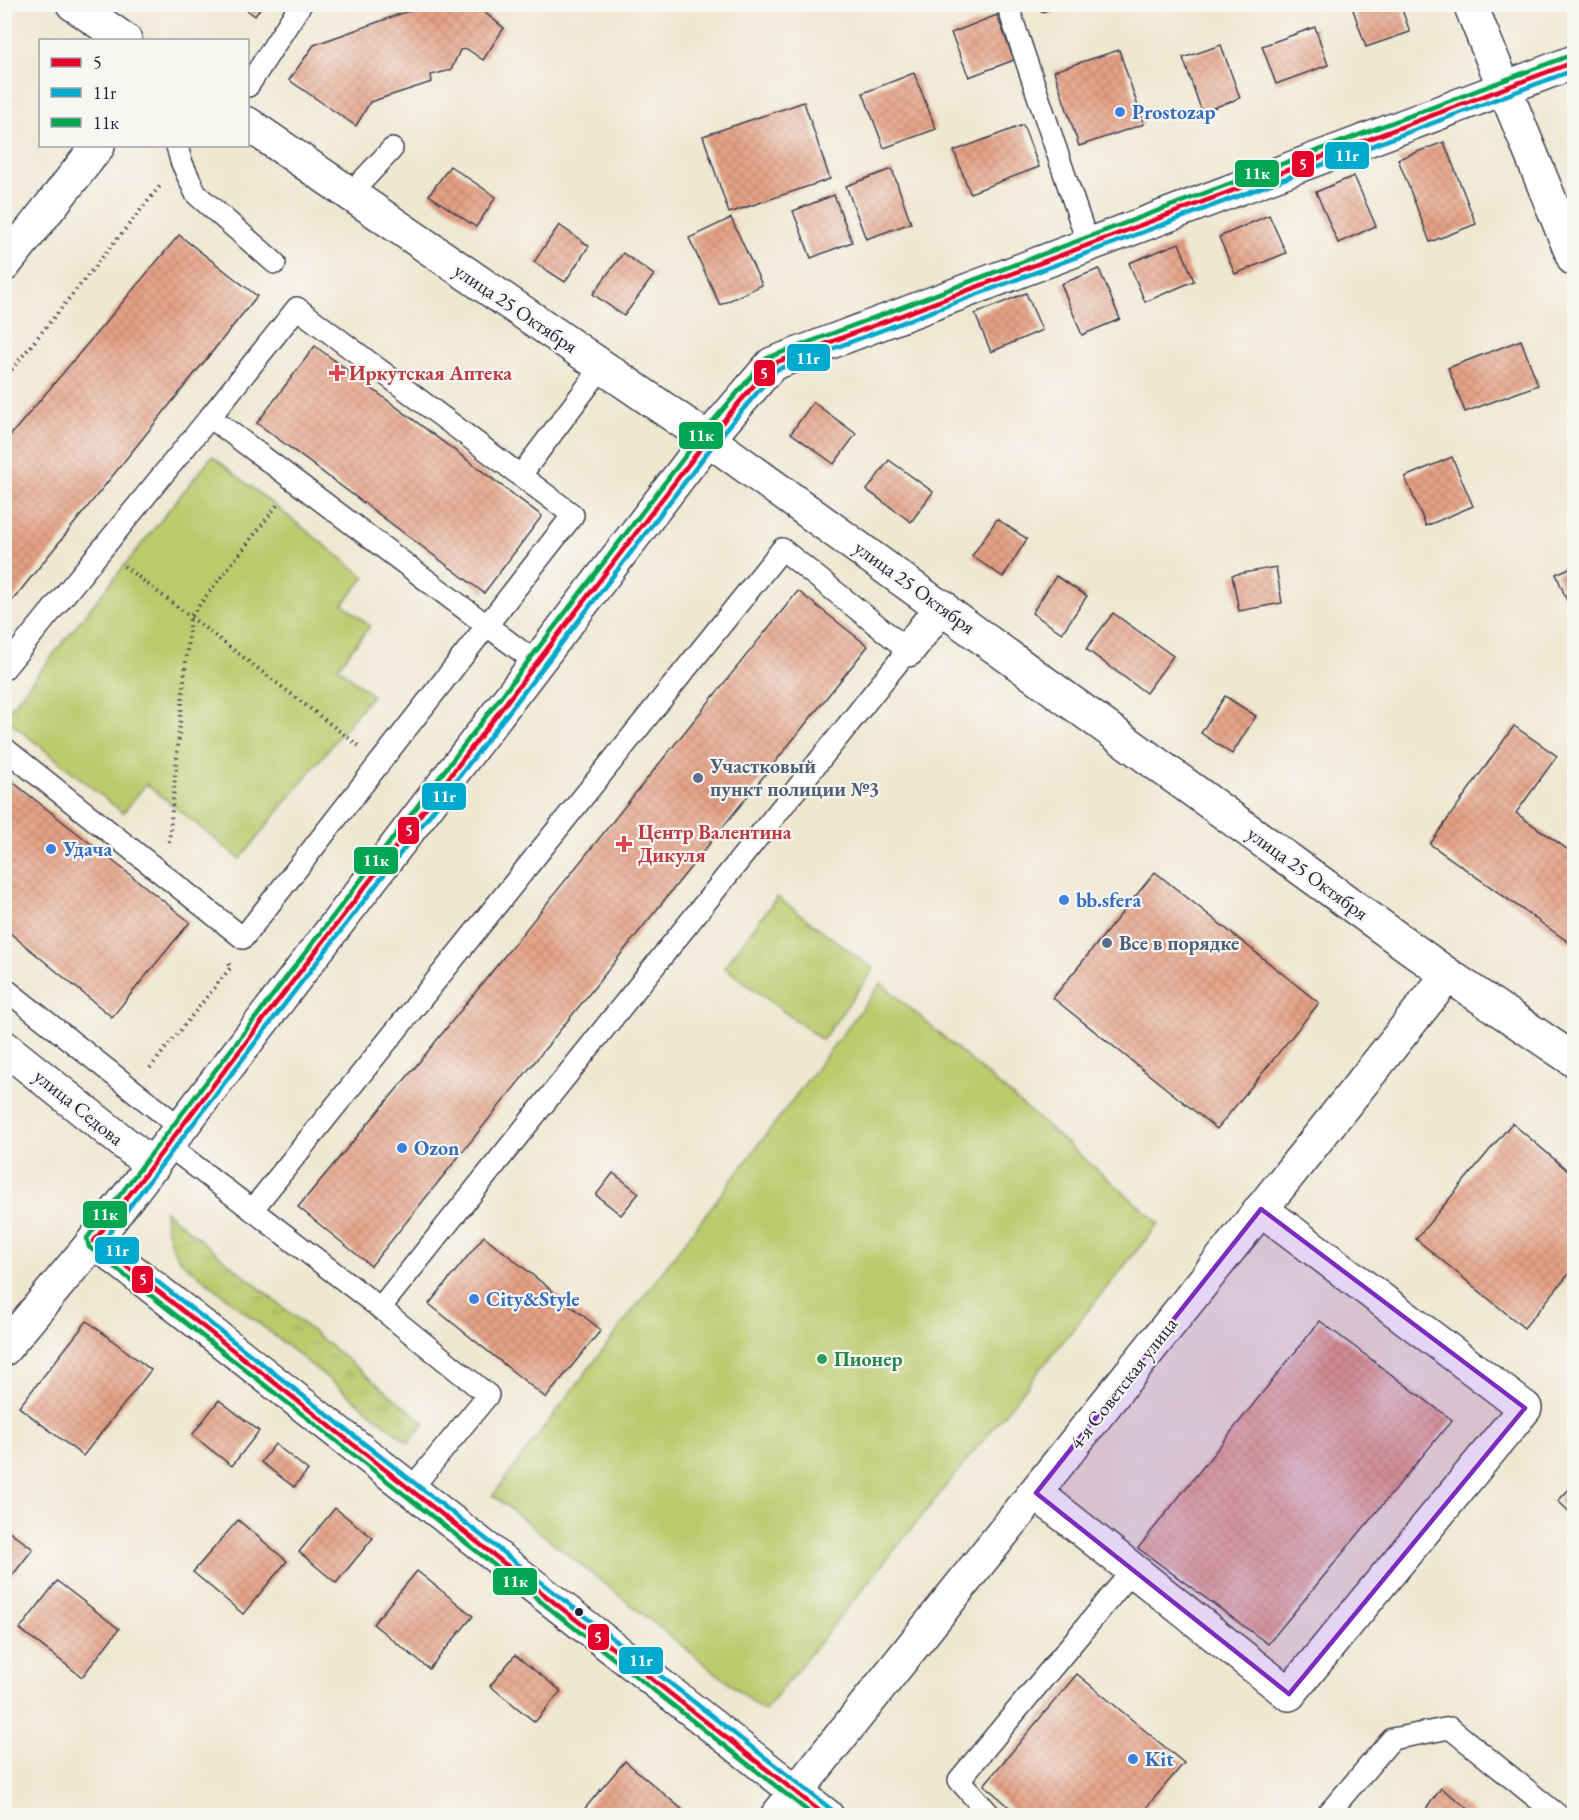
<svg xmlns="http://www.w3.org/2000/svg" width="1579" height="1820" viewBox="0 0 1579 1820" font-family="'EB Garamond',serif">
<defs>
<pattern id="grass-tufts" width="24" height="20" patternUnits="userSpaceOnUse" patternTransform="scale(1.5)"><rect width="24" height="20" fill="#baca6c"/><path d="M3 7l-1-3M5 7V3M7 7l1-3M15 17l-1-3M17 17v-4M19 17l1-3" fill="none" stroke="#a0ad5e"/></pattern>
<pattern id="building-cross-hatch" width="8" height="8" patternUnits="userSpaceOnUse" patternTransform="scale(1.5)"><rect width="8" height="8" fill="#e5a185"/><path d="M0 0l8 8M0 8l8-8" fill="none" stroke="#c48a74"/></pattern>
</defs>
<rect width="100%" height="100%" fill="#f6f6f2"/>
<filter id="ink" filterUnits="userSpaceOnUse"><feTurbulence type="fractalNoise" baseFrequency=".0167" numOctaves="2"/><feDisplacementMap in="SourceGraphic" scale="12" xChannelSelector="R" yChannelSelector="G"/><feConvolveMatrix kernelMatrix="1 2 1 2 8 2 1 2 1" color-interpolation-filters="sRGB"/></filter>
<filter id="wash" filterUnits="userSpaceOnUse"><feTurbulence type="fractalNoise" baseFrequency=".008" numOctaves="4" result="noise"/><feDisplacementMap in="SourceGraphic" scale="24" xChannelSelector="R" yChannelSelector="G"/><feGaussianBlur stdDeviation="1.35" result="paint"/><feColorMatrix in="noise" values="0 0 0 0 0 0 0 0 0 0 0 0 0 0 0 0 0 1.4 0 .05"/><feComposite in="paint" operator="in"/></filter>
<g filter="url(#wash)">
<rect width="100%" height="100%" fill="#efe7d0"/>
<!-- grass -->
<path fill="url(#grass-tufts)" stroke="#6e7654" stroke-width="1.5" d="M165,1211L425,1423L409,1443L183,1263C169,1248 166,1231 165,1211Z"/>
<!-- park -->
<g fill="#baca6c" stroke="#6e7654" stroke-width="1.5">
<path d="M212,456L365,577L343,604L370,626L338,667L372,695L240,859L146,784L123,813L5,718V715Z"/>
<path d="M777,897L874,969L822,1040L724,967Z"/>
<path d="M881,983L1159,1223L764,1711L493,1495Z"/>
</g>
<g id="blocks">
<!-- building -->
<g fill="url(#building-cross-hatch)">
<path d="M239,4H263L255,16Z"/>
<path d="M428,4H474L504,28L483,60L467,49L460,50L451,70L431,75L432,82L370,102L356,126L289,80L314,45Z"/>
<path d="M1039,4H1065V5L1042,12Z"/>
<path d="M1351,4H1400L1410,32L1366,47Z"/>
<path d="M997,15L1014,60L969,77L951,33Z"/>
<path d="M1315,27L1328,65L1276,84L1262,46Z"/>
<path d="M1221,45L1240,98L1202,112L1183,58Z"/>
<path d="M1119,50L1144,124L1079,146L1054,71Z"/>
<path d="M914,73L936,129L884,148L863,93Z"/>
<path d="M804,102L830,179L729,213L703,136Z"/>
<path d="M1023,125L1039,167L970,193L954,151Z"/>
<path d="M1444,142L1476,224L1430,242L1398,159Z"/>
<path d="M450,166L496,197L476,227L429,195Z"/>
<path d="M892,169L911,223L866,239L846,186Z"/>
<path d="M1354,176L1376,226L1338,243L1316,192Z"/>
<path d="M834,195L852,242L811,258L793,211Z"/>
<path d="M1269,215L1286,253L1235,274L1219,237Z"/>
<path d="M731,218L762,285L720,305L689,238Z"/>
<path d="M559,225L589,246L565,282L534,262Z"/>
<path d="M179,235L257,296L4,611V443Z"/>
<path d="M1179,243L1194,281L1145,302L1129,263Z"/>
<path d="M623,253L654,275L624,316L593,294Z"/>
<path d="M1099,269L1120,319L1082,335L1061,284Z"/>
<path d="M1026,293L1042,330L991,352L975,314Z"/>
<path d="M1521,340L1538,385L1465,412L1448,368Z"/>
<path d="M315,346L542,516L484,593L257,423Z"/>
<path d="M813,402L856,434L834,464L791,433Z"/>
<path d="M1452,457L1473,506L1426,526L1405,477Z"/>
<path d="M889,460L933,492L911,522L867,490Z"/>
<path d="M997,519L1027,539L1003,577L972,556Z"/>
<path d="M1574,566V618L1556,574Z"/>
<path d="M1276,567L1282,603L1239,611L1232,575Z"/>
<path d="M1056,576L1087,596L1062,633L1032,613Z"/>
<path d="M798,591L868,646L371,1266L298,1207L412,1071Z"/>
<path d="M1113,613L1173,656L1146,693L1086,649Z"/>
<path d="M1225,696L1256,716L1232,754L1201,733Z"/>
<path d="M1514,726L1557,756L1516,813L1574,854V946L1430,844Z"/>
<path d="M5,776L190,922L112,1017L5,929Z"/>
<path d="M1155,872L1319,1003L1217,1129L1053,998Z"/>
<path d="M1512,1123L1574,1176V1268L1524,1328L1416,1239Z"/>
<path d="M613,1173L639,1193L621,1215L596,1195Z"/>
<path d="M484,1236L601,1330L546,1398L429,1304Z"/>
<path d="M87,1321L151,1370L83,1456L19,1407Z"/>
<path d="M1320,1321L1452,1420L1268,1644L1138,1548Z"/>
<path d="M219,1400L259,1431L232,1466L192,1435Z"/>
<path d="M275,1444L308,1470L294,1487L261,1462Z"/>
<path d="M1574,1484V1516L1558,1501Z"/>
<path d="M335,1508L373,1538L336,1583L299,1552Z"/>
<path d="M238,1520L287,1561L243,1614L193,1572Z"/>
<path d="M4,1527L33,1549L4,1586Z"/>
<path d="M417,1571L473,1616L429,1669L373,1624Z"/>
<path d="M57,1581L119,1629L82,1677L20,1629Z"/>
<path d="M515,1655L561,1691L535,1722L490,1686Z"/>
<path d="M1077,1674L1184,1763L1139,1816H1020L984,1785Z"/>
<path d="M625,1761L684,1811L681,1816H584L581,1813Z"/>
<path d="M1441,1788L1478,1816H1421Z"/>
</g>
</g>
</g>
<g filter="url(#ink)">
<use href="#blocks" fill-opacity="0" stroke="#414051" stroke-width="1.5"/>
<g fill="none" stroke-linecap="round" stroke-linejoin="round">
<defs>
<g id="lane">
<path d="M1007,4L1088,244"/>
<path d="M248,86L301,4"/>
<path d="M177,146L181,161L196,194L275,263"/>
<path d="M350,194L392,149"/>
<path d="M520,476L602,367"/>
<path d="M4,669L210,417L538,664"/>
<path d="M4,748L243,938L573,515L297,308L210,417"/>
<path d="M4,988L182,1129"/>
<path d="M169,1146L380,1308L488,1395L411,1489"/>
<path d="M252,1210L782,549L908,650L380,1308"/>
<path d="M991,1816L959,1780L1133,1570"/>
<path d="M1326,1816L1392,1739L1450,1728L1559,1816"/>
</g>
<g id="street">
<path d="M1470,4L1574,259"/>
<path d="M4,265L98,146"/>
<path d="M908,650L942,606"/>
<path d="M1448,975L1574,1060"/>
<path d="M4,1047L153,1166"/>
<path d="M4,1349L94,1241"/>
<path d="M1036,1493L1289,1694L1525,1408L1261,1209"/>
</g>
<g id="secondary">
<path d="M73,4L125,40"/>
<path d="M248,124L708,439L1448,975L777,1816"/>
<path d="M827,1816L94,1241L708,439L772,364L1574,62"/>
</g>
</defs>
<!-- lane casing -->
<use href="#lane" stroke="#414051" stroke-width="24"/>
<!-- street casing -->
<use href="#street" stroke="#414051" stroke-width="36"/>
<!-- secondary casing -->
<use href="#secondary" stroke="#414051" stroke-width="36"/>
<!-- path -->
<g stroke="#414051" stroke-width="4" stroke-dasharray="1.5 4.5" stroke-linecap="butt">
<path d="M4,379L160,186"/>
<path d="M124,566L359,746"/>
<path d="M169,842L190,617L279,503"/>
<path d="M150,1068L231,967L229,964"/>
</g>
<!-- lane -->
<use href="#lane" stroke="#fff" stroke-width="21"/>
<!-- street -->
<use href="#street" stroke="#fff" stroke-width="33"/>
<!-- secondary -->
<use href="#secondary" stroke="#fff" stroke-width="33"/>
<defs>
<path id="bus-1" d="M826,1816L94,1241L708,439L772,364L1574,62"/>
<path id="bus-2" d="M832,1810L104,1240L714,444L776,370L1574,70"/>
<path id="bus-3" d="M814,1816L89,1247L87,1238L702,434L767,358L1571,55"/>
</defs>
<!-- bus-1 casing -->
<use href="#bus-1" stroke="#f6f6f2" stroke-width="9"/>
<!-- bus-2 casing -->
<use href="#bus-2" stroke="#f6f6f2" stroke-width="9"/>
<!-- bus-3 casing -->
<use href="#bus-3" stroke="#f6f6f2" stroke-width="9"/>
<!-- bus-1 -->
<use href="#bus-1" stroke="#e4002b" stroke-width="4.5"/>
<!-- bus-2 -->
<use href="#bus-2" stroke="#00a9ce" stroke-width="4.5"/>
<!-- bus-3 -->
<use href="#bus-3" stroke="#00a651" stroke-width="4.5"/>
</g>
</g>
<!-- marked area -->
<path fill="#7b2cbf" fill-opacity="0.2" stroke="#7b2cbf" stroke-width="4.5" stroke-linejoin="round" d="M1261,1209L1525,1408L1289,1694L1036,1493Z"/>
<!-- markers -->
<g fill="#3f7fe0" stroke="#f6f6f2" stroke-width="2">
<circle cx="1120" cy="112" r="6"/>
<circle cx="51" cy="849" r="6"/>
<circle cx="1064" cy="900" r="6"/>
<circle cx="402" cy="1148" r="6"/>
<circle cx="474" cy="1299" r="6"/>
<circle cx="1133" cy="1759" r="6"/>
</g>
<g fill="#e0444e" stroke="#f6f6f2" stroke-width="2">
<path d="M334 364h6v6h6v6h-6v6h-6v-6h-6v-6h6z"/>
<path d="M621 835h6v6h6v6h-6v6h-6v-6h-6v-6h6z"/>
</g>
<g fill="#5c6f8a" stroke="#f6f6f2" stroke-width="2">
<circle cx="698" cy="778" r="6"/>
<circle cx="1107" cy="943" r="6"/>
</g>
<circle fill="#2e9e5b" stroke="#f6f6f2" stroke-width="2" cx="822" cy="1359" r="6"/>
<circle fill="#22223b" stroke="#f6f6f2" stroke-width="2" cx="579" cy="1612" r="5"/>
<g text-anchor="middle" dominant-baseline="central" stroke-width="4.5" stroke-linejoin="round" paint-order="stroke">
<!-- shop labels -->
<g font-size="20" font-weight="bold" fill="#366cbe" stroke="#f6f6f2" text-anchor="start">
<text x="1132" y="112">Prostozap</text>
<text x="63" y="849">Удача</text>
<text x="1076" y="900">bb.sfera</text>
<text x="414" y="1148">Ozon</text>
<text x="486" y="1299">City&amp;Style</text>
<text x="1145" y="1759">Kit</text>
</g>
<!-- street labels -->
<g font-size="20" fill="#22223b" stroke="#f6f6f2">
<text transform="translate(516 308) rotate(34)">улица 25 Октября</text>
<text transform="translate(915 587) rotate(36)">улица 25 Октября</text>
<text transform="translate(1308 873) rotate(36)">улица 25 Октября</text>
<text transform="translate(79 1107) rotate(39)">улица Седова</text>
<text transform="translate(1123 1383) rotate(-52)">4-я Советская улица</text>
</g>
<!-- health labels -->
<g font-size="20" font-weight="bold" fill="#be3a42" stroke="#f6f6f2" text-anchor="start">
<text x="349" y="373">Иркутская Аптека</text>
<text x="638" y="832">Центр Валентина<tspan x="638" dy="23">Дикуля</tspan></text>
</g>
<!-- service labels -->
<g font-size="20" font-weight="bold" fill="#4e5e75" stroke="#f6f6f2" text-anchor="start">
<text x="710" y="766">Участковый<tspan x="710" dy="23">пункт полиции №3</tspan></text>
<text x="1119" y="943">Все в порядке</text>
</g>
<!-- leisure labels -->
<g font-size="20" font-weight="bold" fill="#27864d" stroke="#f6f6f2" text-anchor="start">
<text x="834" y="1359">Пионер</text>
</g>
</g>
<g stroke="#f6f6f2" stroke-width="2">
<rect x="1324" y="141" width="46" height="29" rx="6" fill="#00a9ce"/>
<rect x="1291" y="150" width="24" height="28" rx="6" fill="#e4002b"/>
<rect x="1234" y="159" width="46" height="29" rx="6" fill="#00a651"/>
<rect x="786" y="343" width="45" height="29" rx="6" fill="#00a9ce"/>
<rect x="753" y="359" width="23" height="28" rx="6" fill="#e4002b"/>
<rect x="678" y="421" width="46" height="29" rx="6" fill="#00a651"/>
<rect x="421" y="782" width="46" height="29" rx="6" fill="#00a9ce"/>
<rect x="397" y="816" width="23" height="29" rx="6" fill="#e4002b"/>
<rect x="353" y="846" width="46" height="29" rx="6" fill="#00a651"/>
<rect x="82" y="1200" width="46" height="29" rx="6" fill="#00a651"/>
<rect x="94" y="1236" width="46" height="29" rx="6" fill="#00a9ce"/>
<rect x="131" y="1265" width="23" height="29" rx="6" fill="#e4002b"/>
<rect x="492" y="1567" width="46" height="29" rx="6" fill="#00a651"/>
<rect x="587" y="1623" width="23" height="28" rx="6" fill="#e4002b"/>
<rect x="618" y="1646" width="46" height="29" rx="6" fill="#00a9ce"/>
</g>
<g font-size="16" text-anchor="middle" font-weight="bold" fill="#fff">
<text x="1347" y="161">11r</text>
<text x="1303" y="170">5</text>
<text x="1257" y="179">11к</text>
<text x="808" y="364">11r</text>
<text x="764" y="379">5</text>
<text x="701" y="441">11к</text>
<text x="444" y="802">11r</text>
<text x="409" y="836">5</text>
<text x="376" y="866">11к</text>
<text x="105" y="1220">11к</text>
<text x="117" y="1256">11r</text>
<text x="143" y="1285">5</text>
<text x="515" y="1587">11к</text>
<text x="598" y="1643">5</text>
<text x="641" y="1666">11r</text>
</g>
<!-- margin -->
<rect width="1579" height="1820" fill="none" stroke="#f6f6f2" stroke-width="24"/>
<!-- legend -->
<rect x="39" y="39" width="210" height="108" fill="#f6f6f2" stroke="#a1a1a9" stroke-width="1.5"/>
<rect x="51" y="58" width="30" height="9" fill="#e4002b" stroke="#a1a1a9" stroke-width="1.5"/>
<text x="93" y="69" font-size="18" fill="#22223b">5</text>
<rect x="51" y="88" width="30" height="9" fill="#00a9ce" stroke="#a1a1a9" stroke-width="1.5"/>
<text x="93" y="99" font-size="18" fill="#22223b">11r</text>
<rect x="51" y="118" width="30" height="9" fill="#00a651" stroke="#a1a1a9" stroke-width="1.5"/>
<text x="93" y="129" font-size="18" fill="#22223b">11к</text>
</svg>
